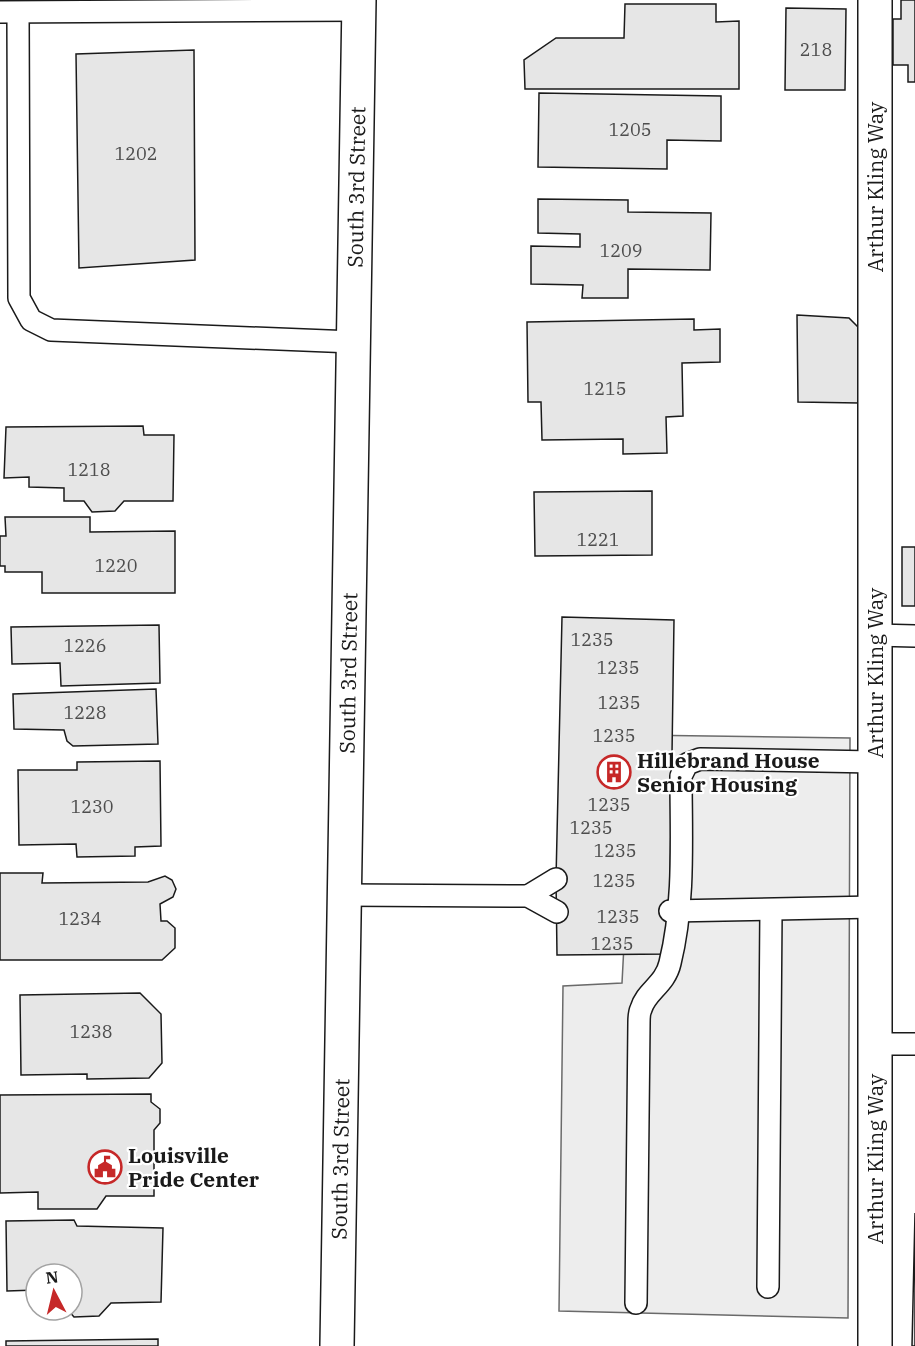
<svg xmlns="http://www.w3.org/2000/svg" width="915" height="1346" viewBox="0 0 915 1346" font-family="'IBM Plex Serif',serif">
<rect width="100%" height="100%" fill="#fff"/>
<!-- parking -->
<path fill="#ededed" stroke="#6a6a6a" stroke-width="1.5" d="M635,735L850,738L848,1318L559,1311L563,986L622,983Z"/>
<!-- building -->
<g fill="#e6e6e6" stroke="#1a1a1a" stroke-width="1.5">
<path d="M901,0H915V82H908V65H893V19H901Z"/>
<path d="M625,4H716V22L739,21V89H525L524,60L556,38H624Z"/>
<path d="M786,8L846,9L845,90H785Z"/>
<path d="M194,50L195,260L79,268L76,54Z"/>
<path d="M539,93L721,96V141L667,140V169L538,167Z"/>
<path d="M538,199L628,200V212L711,213L710,270L628,269V298H582L583,285L531,284V246L580,247V234L538,233Z"/>
<path d="M797,315L849,318L859,328V403L798,402Z"/>
<path d="M694,319V330L720,329V362L682,363L683,416L666,417L667,453L623,454V439L542,440L541,402H528L527,322Z"/>
<path d="M143,426L144,435H174L173,501H124L115,511L92,512L84,501H64V488L29,487V477L4,478L6,427Z"/>
<path d="M652,491V555L535,556L534,492Z"/>
<path d="M5,517H90V532L175,531V593H42V572H5V566H0V536H6Z"/>
<rect x="902" y="547" width="13" height="59"/>
<path d="M562,617L674,620L669,954L557,955L556,879Z"/>
<path d="M159,625L160,683L61,686L60,663L12,664L11,627Z"/>
<path d="M156,689L158,744L73,746L67,741L64,730L14,729L13,694Z"/>
<path d="M160,761L161,846L135,847V856L77,857L76,844L19,845L18,770H77V762Z"/>
<path d="M0,873H43L42,883L148,882L165,876L172,880L176,889L173,897L160,904L161,921H167L175,928V948L162,960H0Z"/>
<path d="M140,993L161,1014L162,1063L149,1078L87,1079V1074L21,1075L20,995Z"/>
<path d="M151,1094V1102L160,1109V1123L154,1130V1196H106L97,1209H38V1192L0,1193V1095Z"/>
<path d="M915,1213V1346H912Z"/>
<path d="M74,1220L77,1226L163,1228L161,1302L111,1303L99,1316L74,1317L68,1310H72V1274H36V1290L7,1291L6,1221Z"/>
<path d="M158,1339V1346H6V1341Z"/>
</g>
<g fill="none" stroke-linecap="round" stroke-linejoin="round">
<defs>
<g id="lane">
<path d="M0,12L359,10"/>
<path d="M18,13L19,298L31,320L51,330L353,342"/>
<path d="M875,635L915,636"/>
<path d="M344,895L528,896L557,912"/>
<path d="M528,896L556,879"/>
<path d="M670,911L875,907"/>
<path d="M875,1044H915"/>
<path d="M768,1287L771,910"/>
<path d="M636,1303L639,1023C639,1018 639,1013 641,1009C646,991 665,985 670,963C685,902 681,838 681,776L687,764L700,759L875,762"/>
</g>
<path id="street" d="M875,1346V0"/>
<path id="primary" d="M337,1346L359,0"/>
</defs>
<!-- lane casing -->
<use href="#lane" stroke="#1a1a1a" stroke-width="24"/>
<!-- street casing -->
<use href="#street" stroke="#1a1a1a" stroke-width="36"/>
<!-- primary casing -->
<use href="#primary" stroke="#1a1a1a" stroke-width="36"/>
<!-- lane -->
<use href="#lane" stroke="#fff" stroke-width="21"/>
<!-- street -->
<use href="#street" stroke="#fff" stroke-width="33"/>
<!-- primary -->
<use href="#primary" stroke="#fff" stroke-width="33"/>
</g>
<!-- icons -->
<defs>
<symbol id="building-ring" viewBox="-11 -11 22 22"><circle r="9.5" fill="#fff" stroke="#c62828" stroke-width="1.5"/><path d="M-4-6H4V6H1V3H-1V6H-4ZM-2.5-4.3h1.7v1.8h-1.7ZM.8-4.3h1.7v1.8H.8ZM-2.5-1h1.7V.8h-1.7ZM.8-1h1.7V.8H.8Z" fill="#c62828"/></symbol>
<symbol id="civic-ring" viewBox="-11 -11 22 22"><circle r="9.5" fill="#fff" stroke="#c62828" stroke-width="1.5"/><path d="M-.6-6.5H3V-4.5H.6V-3L4-1V1h2V6H-6V1h2V-1L-.6-3ZM-1.2 2.5V6h2.4V2.5Z" fill="#c62828"/></symbol>
</defs>
<g fill-rule="evenodd">
<use href="#building-ring" x="595" y="753" width="38" height="38"/>
<use href="#civic-ring" x="86" y="1148" width="38" height="38"/>
</g>
<g text-anchor="middle" dominant-baseline="central" stroke-width="4.5" stroke-linejoin="round" paint-order="stroke">
<!-- number labels -->
<g font-size="18" fill="#4d4d4d">
<text x="816" y="49">218</text>
<text x="630" y="129">1205</text>
<text x="136" y="153">1202</text>
<text x="621" y="250">1209</text>
<text x="605" y="388">1215</text>
<text x="89" y="469">1218</text>
<text x="598" y="539">1221</text>
<text x="116" y="565">1220</text>
<text x="592" y="639">1235</text>
<text x="85" y="645">1226</text>
<text x="618" y="667">1235</text>
<text x="619" y="702">1235</text>
<text x="85" y="712">1228</text>
<text x="614" y="735">1235</text>
<text x="609" y="804">1235</text>
<text x="92" y="806">1230</text>
<text x="591" y="827">1235</text>
<text x="615" y="850">1235</text>
<text x="614" y="880">1235</text>
<text x="618" y="916">1235</text>
<text x="80" y="918">1234</text>
<text x="612" y="943">1235</text>
<text x="91" y="1031">1238</text>
</g>
<!-- street labels -->
<g font-size="21" fill="#1a1a1a" stroke="#fff">
<text transform="translate(356 187) rotate(-89)">South 3rd Street</text>
<text transform="translate(875 187) rotate(-90)">Arthur Kling Way</text>
<text transform="translate(348 673) rotate(-89)">South 3rd Street</text>
<text transform="translate(875 673) rotate(-90)">Arthur Kling Way</text>
<text transform="translate(340 1159) rotate(-89)">South 3rd Street</text>
<text transform="translate(875 1159) rotate(-90)">Arthur Kling Way</text>
</g>
<!-- poi labels -->
<g font-size="21" font-weight="bold" fill="#1a1a1a" stroke="#fff" text-anchor="start">
<text x="637" y="760">Hillebrand House<tspan x="637" dy="24">Senior Housing</tspan></text>
<text x="128" y="1155">Louisville<tspan x="128" dy="24">Pride Center</tspan></text>
</g>
</g>
<!-- north arrow -->
<g transform="translate(54 1292) rotate(353)"><circle r="28" fill="#ffffff" stroke="#a3a3a3" stroke-width="1.5"/>
<path d="M0-4.5L10 22L0 15L-10 22Z" fill="#c62828"/>
<text y="-9" font-size="16" font-weight="bold" text-anchor="middle" fill="#1a1a1a">N</text>
</g>
</svg>
